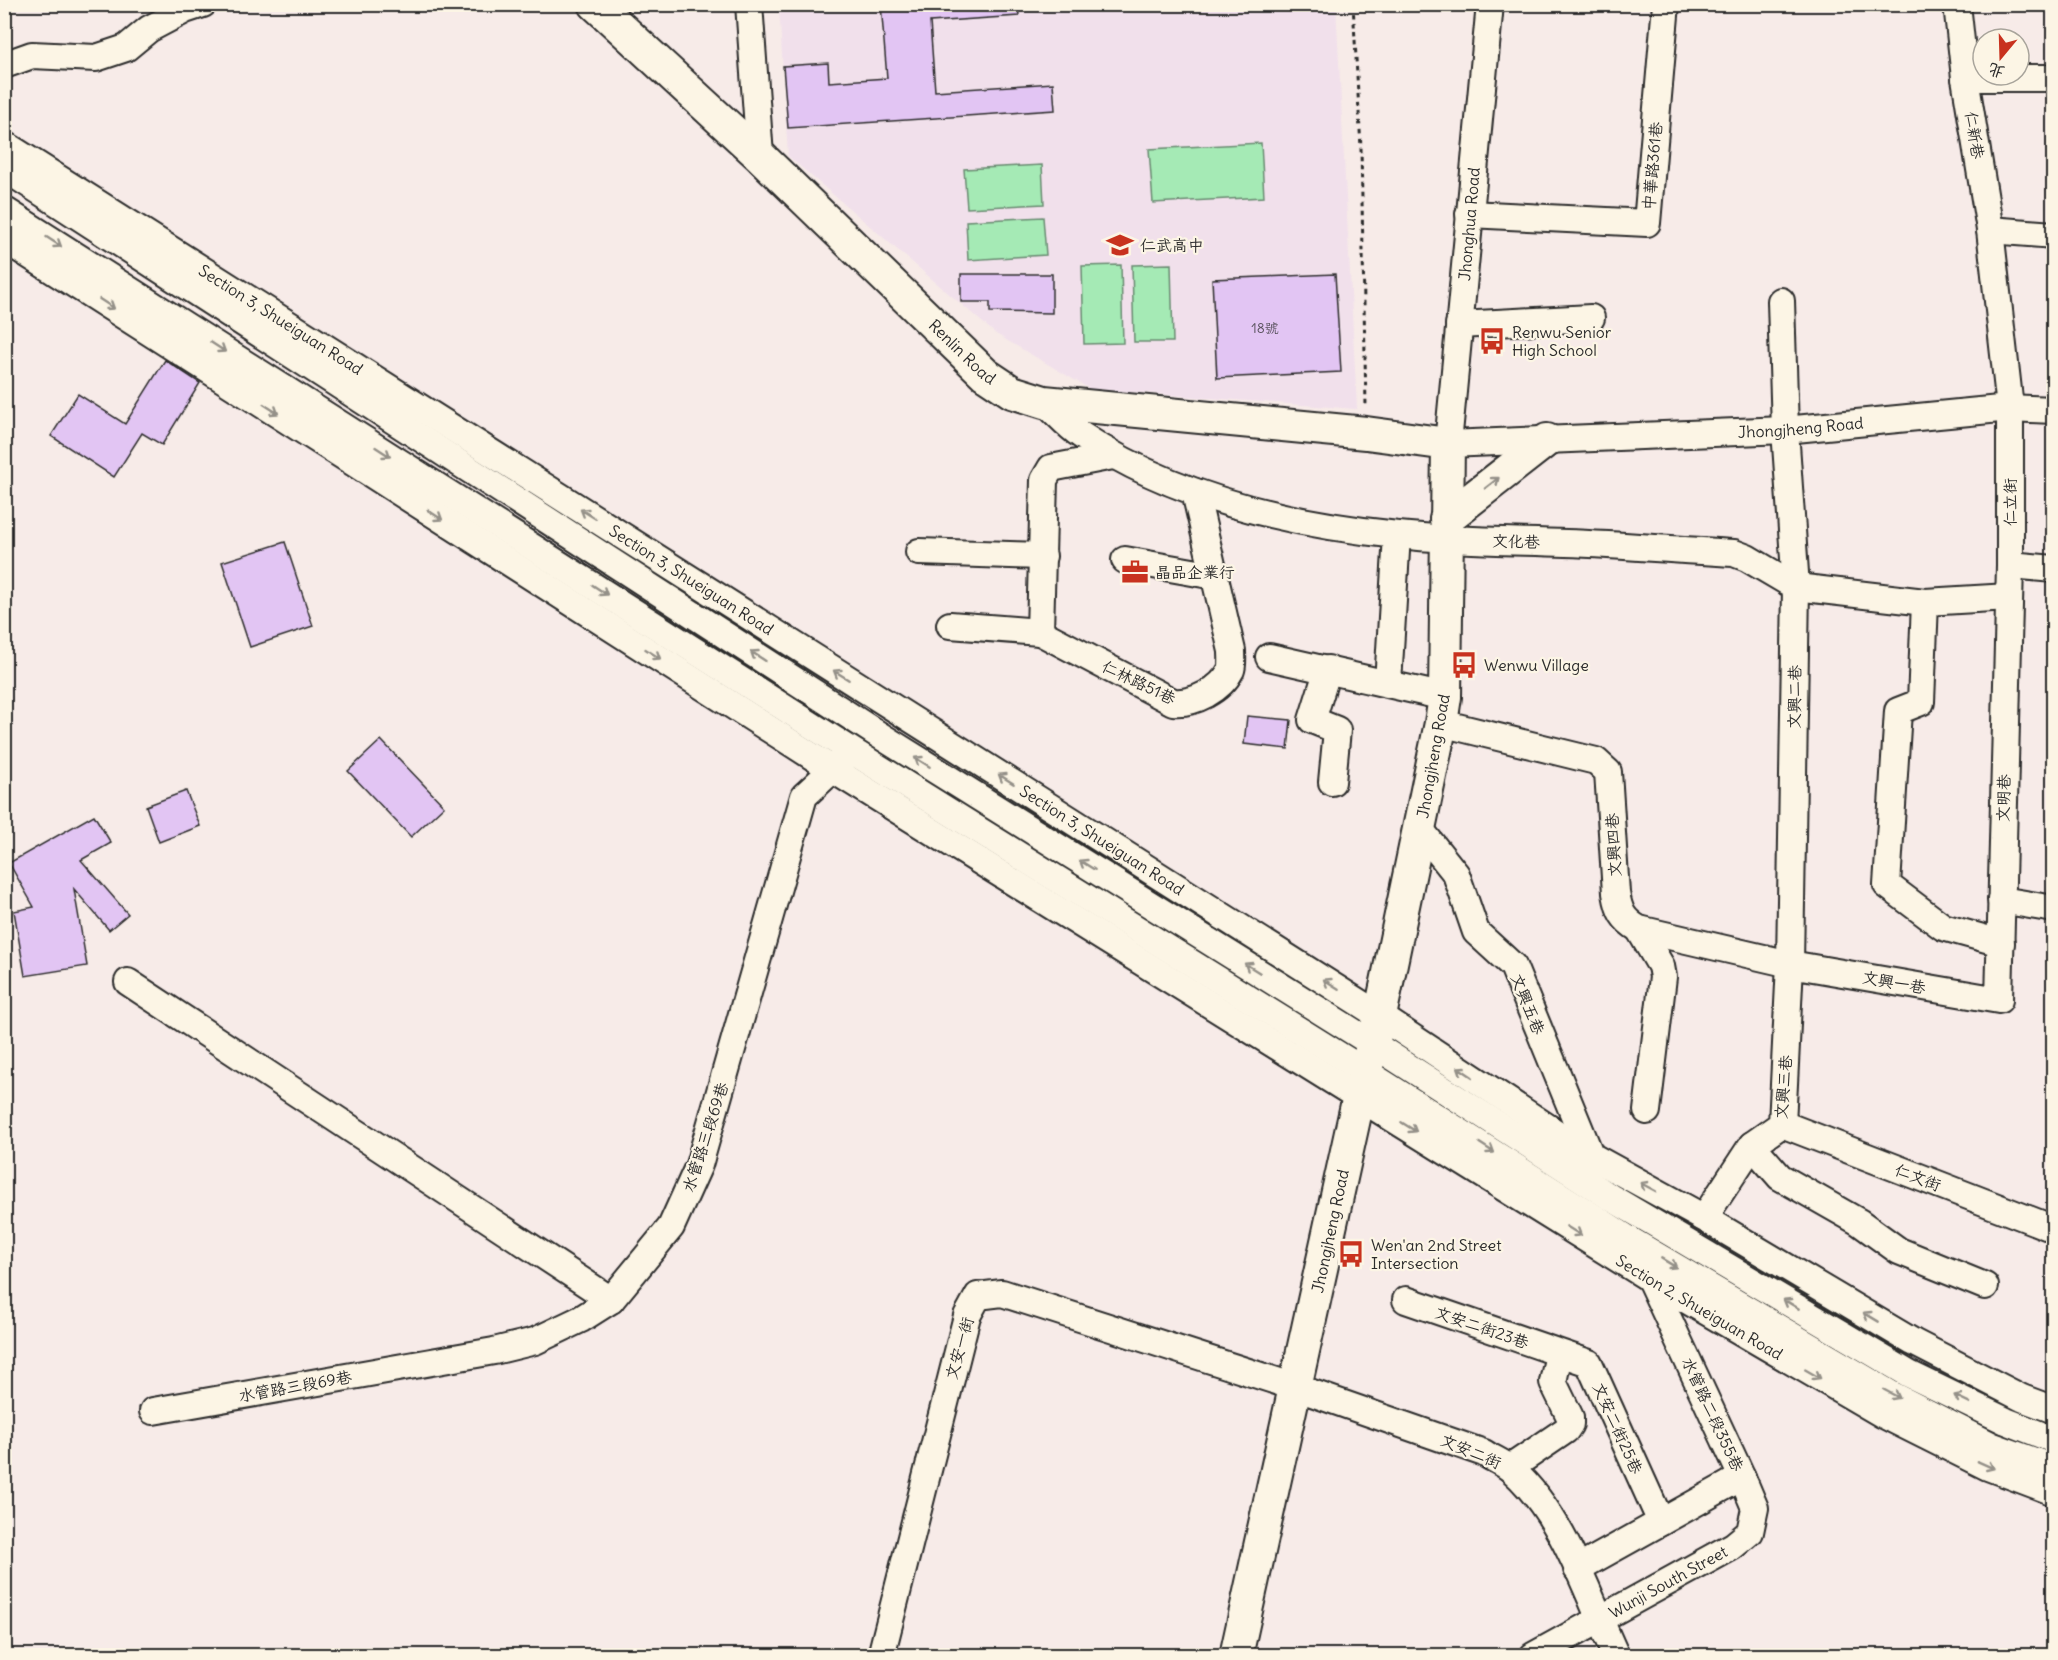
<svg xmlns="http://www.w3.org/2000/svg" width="2058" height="1660" viewBox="0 0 2058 1660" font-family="Delius,'LXGW WenKai TC',sans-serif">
<rect width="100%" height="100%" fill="#f7ebe8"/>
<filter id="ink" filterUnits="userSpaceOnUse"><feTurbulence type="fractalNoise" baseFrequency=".0167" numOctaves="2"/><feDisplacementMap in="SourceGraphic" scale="12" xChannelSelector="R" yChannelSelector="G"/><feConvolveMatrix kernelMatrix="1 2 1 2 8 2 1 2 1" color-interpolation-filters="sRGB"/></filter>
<g filter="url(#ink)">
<!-- built -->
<path fill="#f1e0eb" d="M779,5H1336L1357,409L1090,389L996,334L788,156Z"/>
<!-- green -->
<g fill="#a5eab5" stroke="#688a70" stroke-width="1.5">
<path d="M1261,143L1264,197L1153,203L1149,149Z"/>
<path d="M1042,165L1044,204L967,208L964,169Z"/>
<path d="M1043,217L1046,255L968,260L966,221Z"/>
<path d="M1171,264L1173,342H1134L1132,265Z"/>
<path d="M1121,265L1123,343L1084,344L1082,266Z"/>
</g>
<!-- building -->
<g fill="#e2c5f3" stroke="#2b2b2b" stroke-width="1.5">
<path d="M881,4H1018L1019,16L930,22L935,91L1053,83L1055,110L788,128L783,66L828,63L829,82L887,78Z"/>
<path d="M961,274H1052V313L990,312V302H961Z"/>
<path d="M1335,274L1341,372L1217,378L1212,279Z"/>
<path d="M165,360L200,383L162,445L142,433L114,477L51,436L78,394L125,424Z"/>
<path d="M285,542L313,626L250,647L222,562Z"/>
<path d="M1247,716L1291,720L1288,749L1244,744Z"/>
<path d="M381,740L444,806L411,837L348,771Z"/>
<path d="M186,791L200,826L159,842L146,806Z"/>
<path d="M94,815L111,843L81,860L128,914L109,930L74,889L87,966L25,976L14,911L34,907L9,863Z"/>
</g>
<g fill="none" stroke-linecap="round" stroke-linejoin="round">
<defs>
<g id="minor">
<path d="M749,4L760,156"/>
<path id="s1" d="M1490,4L1448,444L1785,430L2010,408L2054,410"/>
<path d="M4,65L32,55L96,58L126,48L149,29L185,10L203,4"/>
<path d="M1965,78H2054"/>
<path id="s2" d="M4,144L1380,1016L1591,1156L1704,1218L1913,1342L2022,1398L2054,1410"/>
<path d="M4,168L876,733L1373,1044L1610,1197L1909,1374L2006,1421L2054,1440"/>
<path d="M4,210L852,751L1366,1072L1630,1240L1889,1393L1993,1446L2054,1468"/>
<path d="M1469,214L1647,223L1666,4"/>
<path d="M1990,230L2054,235"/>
<path id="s3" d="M4,239L832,769L1649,1278L1882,1414L1988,1467L2054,1492"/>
<path d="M1459,325L1591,318"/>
<path d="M1044,402C1056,412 1067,426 1081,435C1173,497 1288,524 1398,535C1454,541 1510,541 1566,543C1622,545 1678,550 1734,553L1747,558L1796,587L1925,602L2009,597"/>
<path d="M1113,456L1051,468L1044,480L1040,632L1173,702C1194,704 1221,690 1231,670C1233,665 1232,656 1232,651L1195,492"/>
<path d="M919,552L1043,556"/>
<path d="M1125,560L1215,576"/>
<path d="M2010,565L2054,569"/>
<path d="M1925,602L1921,702L1898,711L1887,885L1943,927L2001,943"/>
<path d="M950,625L1040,632"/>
<path d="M1269,657L1445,697"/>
<path d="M1328,669L1312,720L1337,730L1332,782"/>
<path d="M1388,683L1397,535"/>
<path d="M1441,723L1596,761L1608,772L1616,893C1619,911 1623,920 1639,929L1790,964L1999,1000L2010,565V408L1990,230L1965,78L1957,4"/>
<path d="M1420,829L1456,874L1476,932L1513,966L1592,1159"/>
<path d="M2001,900L2054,909"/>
<path d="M1639,929L1661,966L1663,977L1647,1111"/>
<path d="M128,982L611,1300"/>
<path d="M1782,1124L2054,1229"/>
<path d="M1752,1145L1780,1177L1859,1222L1899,1251L1985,1286"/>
<path d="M1704,1218L1752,1145L1782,1124L1790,964L1796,587L1785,430L1781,301"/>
<path d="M1406,1300L1589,1363L1661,1522"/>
<path d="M153,1411L494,1351L535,1341L581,1319L611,1300L671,1227L699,1165L804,796L845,758"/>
<path d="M1510,1468L1566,1430L1570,1424V1417L1553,1382L1559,1354"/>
<path d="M1577,1569L1742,1477L1648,1275"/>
<path d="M881,1656L967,1316L978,1296L1002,1293L1295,1387L1484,1453C1493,1459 1504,1463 1512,1470C1564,1516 1587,1594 1616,1656"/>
<path id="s4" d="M1533,1656L1733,1546L1750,1532L1755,1508L1742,1477"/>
</g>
<g id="major">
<path id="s5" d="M595,4L760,156L985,374L1012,392L1044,402L1366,433L1448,444L1445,697L1441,723L1380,1016L1359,1096L1236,1656"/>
<path d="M1446,519L1547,440"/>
</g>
</defs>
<!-- minor casing -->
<use href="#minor" stroke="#2b2b2b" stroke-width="30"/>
<!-- major casing -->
<use href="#major" stroke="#2b2b2b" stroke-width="36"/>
<!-- path -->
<path stroke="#2b2b2b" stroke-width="3" stroke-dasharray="4.5 4.5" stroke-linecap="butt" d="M1353,4L1361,148L1366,407"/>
<!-- minor -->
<use href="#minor" stroke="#fcf5e5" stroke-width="26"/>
<!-- major -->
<use href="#major" stroke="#fcf5e5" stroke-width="32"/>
</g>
<!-- one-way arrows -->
<defs><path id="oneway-shaft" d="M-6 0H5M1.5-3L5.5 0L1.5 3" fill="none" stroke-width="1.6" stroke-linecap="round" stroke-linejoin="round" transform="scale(1.5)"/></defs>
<g stroke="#949088">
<use href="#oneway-shaft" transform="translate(54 242) rotate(33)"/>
<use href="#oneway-shaft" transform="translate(107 304) rotate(33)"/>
<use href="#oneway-shaft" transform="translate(218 347) rotate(33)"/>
<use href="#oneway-shaft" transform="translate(271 409) rotate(33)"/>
<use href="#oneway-shaft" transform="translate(383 452) rotate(33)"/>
<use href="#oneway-shaft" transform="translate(1492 483) rotate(-38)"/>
<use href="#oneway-shaft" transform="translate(588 514) rotate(-148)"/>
<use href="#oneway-shaft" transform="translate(435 515) rotate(33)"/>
<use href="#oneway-shaft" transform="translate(600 590) rotate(33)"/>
<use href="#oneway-shaft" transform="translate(653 654) rotate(33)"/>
<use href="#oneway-shaft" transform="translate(758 656) rotate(-147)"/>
<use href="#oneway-shaft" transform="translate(841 675) rotate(-148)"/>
<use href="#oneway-shaft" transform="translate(922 762) rotate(-148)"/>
<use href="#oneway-shaft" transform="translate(1006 779) rotate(-148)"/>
<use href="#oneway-shaft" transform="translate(1087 865) rotate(-148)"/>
<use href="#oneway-shaft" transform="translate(1252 968) rotate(-148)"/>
<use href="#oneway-shaft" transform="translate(1331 984) rotate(-148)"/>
<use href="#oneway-shaft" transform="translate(1465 1072) rotate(-146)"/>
<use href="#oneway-shaft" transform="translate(1409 1127) rotate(32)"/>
<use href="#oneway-shaft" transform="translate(1487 1148) rotate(33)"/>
<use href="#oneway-shaft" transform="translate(1648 1187) rotate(-152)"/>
<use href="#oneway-shaft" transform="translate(1574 1231) rotate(32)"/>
<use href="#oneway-shaft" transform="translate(1669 1263) rotate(31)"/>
<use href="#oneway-shaft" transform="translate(1791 1304) rotate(-149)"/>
<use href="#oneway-shaft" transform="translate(1871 1317) rotate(-149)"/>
<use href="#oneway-shaft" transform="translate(1813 1374) rotate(30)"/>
<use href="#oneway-shaft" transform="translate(1892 1394) rotate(28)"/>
<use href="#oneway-shaft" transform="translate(1962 1399) rotate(-154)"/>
<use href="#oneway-shaft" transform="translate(1986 1465) rotate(24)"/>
</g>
</g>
<!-- icons -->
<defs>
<symbol id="school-bare" viewBox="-9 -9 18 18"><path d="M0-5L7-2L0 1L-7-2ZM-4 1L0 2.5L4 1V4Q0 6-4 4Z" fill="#c8321e" stroke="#fcf5e5" stroke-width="2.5" paint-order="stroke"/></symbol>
<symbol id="bus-bare" viewBox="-9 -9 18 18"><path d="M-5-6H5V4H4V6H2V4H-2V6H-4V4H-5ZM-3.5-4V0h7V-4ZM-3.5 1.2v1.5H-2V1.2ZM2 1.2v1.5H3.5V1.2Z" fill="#c8321e" stroke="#fcf5e5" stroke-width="2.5" paint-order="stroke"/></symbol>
<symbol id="office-bare" viewBox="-9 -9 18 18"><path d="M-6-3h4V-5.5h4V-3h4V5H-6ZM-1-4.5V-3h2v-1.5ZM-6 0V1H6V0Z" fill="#c8321e" stroke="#fcf5e5" stroke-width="2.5" paint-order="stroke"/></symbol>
</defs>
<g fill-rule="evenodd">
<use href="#school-bare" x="1101" y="226" width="38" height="38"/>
<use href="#bus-bare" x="1473" y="322" width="38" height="38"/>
<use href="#office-bare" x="1116" y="553" width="38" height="38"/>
<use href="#bus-bare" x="1445" y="646" width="38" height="38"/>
<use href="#bus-bare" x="1332" y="1235" width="38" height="38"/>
</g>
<g text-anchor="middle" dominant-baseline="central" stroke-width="4.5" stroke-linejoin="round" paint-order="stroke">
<!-- number labels -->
<g font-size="14" fill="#59525d">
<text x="1265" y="328">18號</text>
</g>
<!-- street labels -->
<g font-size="16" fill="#2b2b2b" stroke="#fcf5e5">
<text transform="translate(1975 135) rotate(81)">仁新巷</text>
<text transform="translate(1652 166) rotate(-85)">中華路361巷</text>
<text transform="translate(1469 224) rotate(-85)">Jhonghua Road</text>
<text stroke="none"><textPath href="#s2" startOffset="328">Section 3, Shueiguan Road</textPath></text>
<text stroke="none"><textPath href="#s5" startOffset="506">Renlin Road</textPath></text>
<text stroke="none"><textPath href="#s1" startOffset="795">Jhongjheng Road</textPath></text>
<text transform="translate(2010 502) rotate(-90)">仁立街</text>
<text transform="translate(1516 541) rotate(2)">文化巷</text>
<text stroke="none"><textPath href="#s2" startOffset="814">Section 3, Shueiguan Road</textPath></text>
<text transform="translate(1139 682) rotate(26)">仁林路51巷</text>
<text transform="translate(1794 697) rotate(-89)">文興二巷</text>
<text transform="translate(1433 756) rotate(-80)">Jhongjheng Road</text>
<text transform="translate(2003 798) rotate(-88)">文明巷</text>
<text stroke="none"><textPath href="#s2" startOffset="1300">Section 3, Shueiguan Road</textPath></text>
<text transform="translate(1613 845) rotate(-93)">文興四巷</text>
<text transform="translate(1894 982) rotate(10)">文興一巷</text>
<text transform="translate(1528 1004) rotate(68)">文興五巷</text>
<text transform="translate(1783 1087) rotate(-85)">文興三巷</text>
<text transform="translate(705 1137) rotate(-72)">水管路三段69巷</text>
<text transform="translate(1918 1177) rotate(21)">仁文街</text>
<text transform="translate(1330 1231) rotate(-78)">Jhongjheng Road</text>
<text stroke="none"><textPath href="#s3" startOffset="2004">Section 2, Shueiguan Road</textPath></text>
<text transform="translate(1482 1327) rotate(19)">文安二街23巷</text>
<text transform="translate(959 1348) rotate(-74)">文安一街</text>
<text transform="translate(295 1386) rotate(-10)">水管路三段69巷</text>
<text transform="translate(1713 1414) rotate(65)">水管路二段355巷</text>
<text transform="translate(1618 1428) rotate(66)">文安二街25巷</text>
<text transform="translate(1471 1451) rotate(23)">文安二街</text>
<text stroke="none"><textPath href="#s4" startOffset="154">Wunji South Street</textPath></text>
</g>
<!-- poi labels -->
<g font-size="16" fill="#2b2b2b" stroke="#fcf5e5" text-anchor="start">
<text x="1140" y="245">仁武高中</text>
<text x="1512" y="332">Renwu Senior<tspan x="1512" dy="18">High School</tspan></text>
<text x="1155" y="572">晶品企業行</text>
<text x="1484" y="665">Wenwu Village</text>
<text x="1371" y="1245">Wen'an 2nd Street<tspan x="1371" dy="18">Intersection</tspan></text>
</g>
</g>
<!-- margin -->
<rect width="2058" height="1660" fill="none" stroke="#fcf5e5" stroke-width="24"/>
<rect x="12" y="12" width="2034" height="1636" fill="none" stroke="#2b2b2b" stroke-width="2" filter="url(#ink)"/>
<!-- north arrow -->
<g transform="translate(2001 57) rotate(199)"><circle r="28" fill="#fcf5e5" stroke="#a8a49b" stroke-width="1.5"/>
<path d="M0-4.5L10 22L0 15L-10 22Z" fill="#c8321e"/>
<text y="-9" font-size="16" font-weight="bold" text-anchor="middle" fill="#2b2b2b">北</text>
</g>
</svg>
